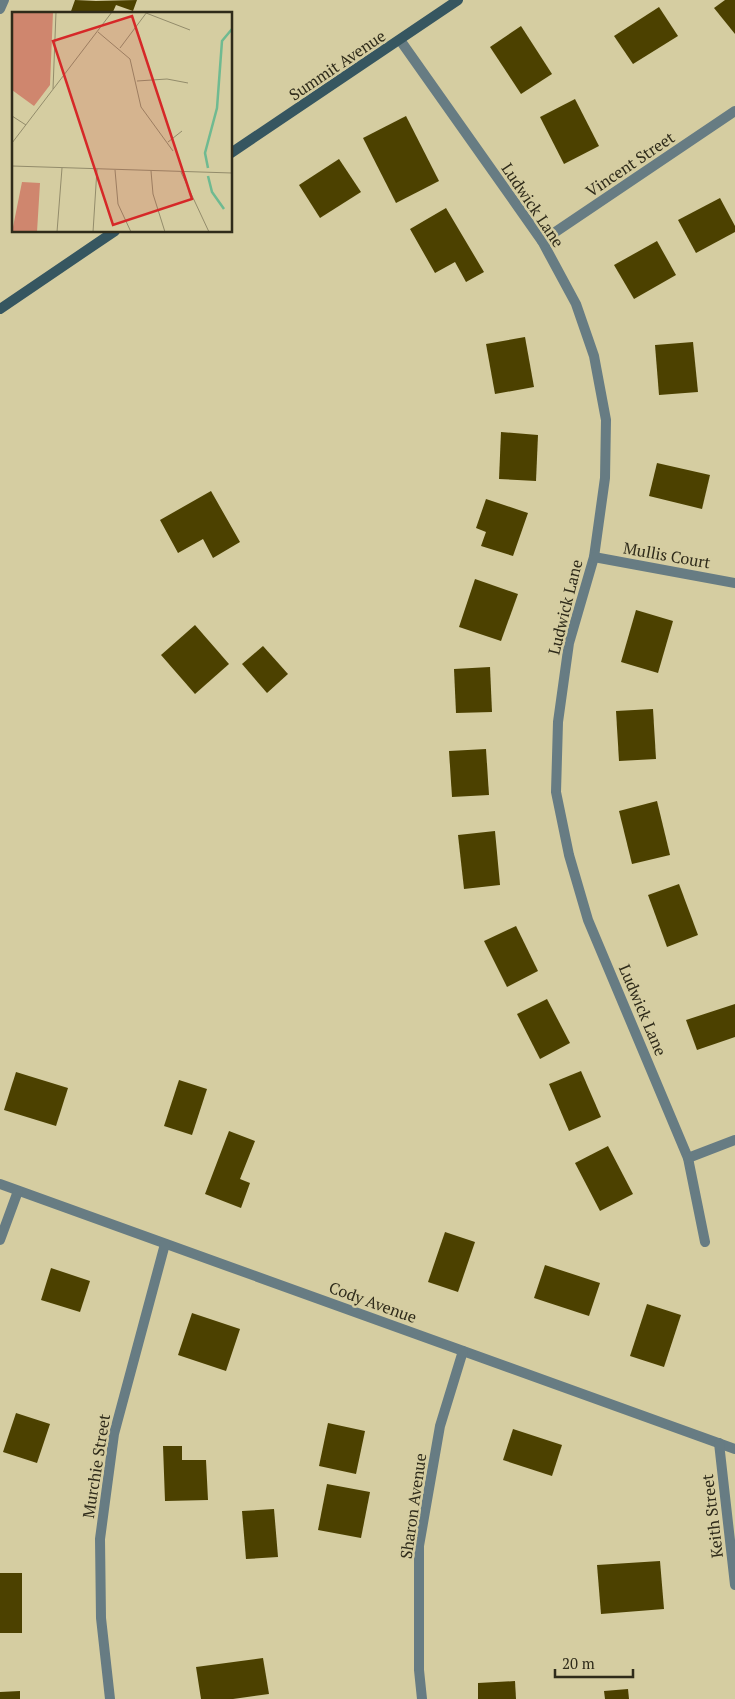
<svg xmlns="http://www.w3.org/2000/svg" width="735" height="1699" viewBox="0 0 735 1699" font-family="'PT Serif',serif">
<rect width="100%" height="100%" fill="#d5cda1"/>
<!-- building -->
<g fill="#4c4100">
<path d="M75,0L96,1L137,0L133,11L116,5L112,14H70Z"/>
<path d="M725,0H735V34L714,8Z"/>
<path d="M659,7L678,36L633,64L614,36Z"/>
<path d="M521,26L552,74L521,94L490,47Z"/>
<path d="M575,99L599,146L564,164L540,117Z"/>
<path d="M406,116L439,181L396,203L363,138Z"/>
<path d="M339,159L361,192L320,218L299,185Z"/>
<path d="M720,198L735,226V232L696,253L678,220Z"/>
<path d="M446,208L484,272L466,282L455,262L435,273L410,229Z"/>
<path d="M657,241L676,275L634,299L614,265Z"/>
<path d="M525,337L534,387L495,394L486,344Z"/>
<path d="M693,342L698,392L659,395L655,345Z"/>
<path d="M501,432L538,435L536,481L499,479Z"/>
<path d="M657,463L710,475L702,509L649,496Z"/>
<path d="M211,491L240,542L213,558L203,539L178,553L160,520Z"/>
<path d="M486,499L528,513L513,556L481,546L486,532L476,528Z"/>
<path d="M475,579L518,594L501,641L459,627Z"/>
<path d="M636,610L673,621L658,673L621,662Z"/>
<path d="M195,625L229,664L195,694L161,655Z"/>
<path d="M263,646L288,674L267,693L242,664Z"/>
<path d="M490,667L492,712L456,713L454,669Z"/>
<path d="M653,709L656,759L619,761L616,711Z"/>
<path d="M486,749L489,795L452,797L449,751Z"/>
<path d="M657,801L670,855L632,864L619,811Z"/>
<path d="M495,831L500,885L464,889L458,835Z"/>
<path d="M679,884L698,935L667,947L648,895Z"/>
<path d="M516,926L538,971L507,987L484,941Z"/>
<path d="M547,999L570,1043L540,1059L517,1014Z"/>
<path d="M735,1004V1037L697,1050L686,1020Z"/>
<path d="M581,1071L601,1117L569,1131L549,1084Z"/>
<path d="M16,1072L68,1088L56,1126L4,1110Z"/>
<path d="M179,1080L207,1089L192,1135L164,1126Z"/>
<path d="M229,1131L255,1141L240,1179L250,1183L241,1208L205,1194Z"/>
<path d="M608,1146L633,1194L600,1211L575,1163Z"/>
<path d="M445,1232L475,1242L458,1292L428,1282Z"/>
<path d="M545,1265L600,1283L589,1316L534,1298Z"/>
<path d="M51,1268L90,1281L80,1312L41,1300Z"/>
<path d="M647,1304L681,1315L664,1367L630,1356Z"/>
<path d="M192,1313L240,1329L226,1371L178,1355Z"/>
<path d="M16,1413L50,1424L37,1463L3,1452Z"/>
<path d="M328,1423L365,1431L356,1474L319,1466Z"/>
<path d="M513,1429L562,1445L552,1476L503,1460Z"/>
<path d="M163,1446H182V1460H206L208,1500L165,1501Z"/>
<path d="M327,1484L370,1492L361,1538L318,1530Z"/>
<path d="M274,1509L278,1557L246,1559L242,1511Z"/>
<path d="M660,1561L664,1609L601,1614L597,1565Z"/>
<rect x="0" y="1573" width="22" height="60"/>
<path d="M263,1658L269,1694L233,1699H201L196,1667Z"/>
<path d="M515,1681L516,1699H478V1683Z"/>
<path d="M628,1689L629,1699H605L604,1691Z"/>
<path d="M20,1691V1699H0V1692Z"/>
</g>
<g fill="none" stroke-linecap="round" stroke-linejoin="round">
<!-- minor -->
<g stroke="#677c83" stroke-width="10">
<path d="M0,9L4,0"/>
<path d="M400,40L542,241L576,304L594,356L606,420L605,478L594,557L569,643L558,722L556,792L569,855L588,920L688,1158L705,1242"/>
<path d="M542,241L735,111"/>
<path d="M594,557L735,583"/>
<path d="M688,1158L735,1140"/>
<path d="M0,1184L735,1449"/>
<path d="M0,1240L18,1191"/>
<path d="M719,1443L735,1585"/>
<path d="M110,1699L101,1618L100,1539L114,1434L165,1244"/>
<path d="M422,1699L419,1670V1546L440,1426L463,1351"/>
</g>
<!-- secondary -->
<g stroke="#365660" stroke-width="10">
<path d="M231,153L458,0"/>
<path d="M0,309L115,231"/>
</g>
</g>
<g text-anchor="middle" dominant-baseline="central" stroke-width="5" stroke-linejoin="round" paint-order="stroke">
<!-- street labels -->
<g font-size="16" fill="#2f2b1a" stroke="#d5cda1">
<text transform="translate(337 65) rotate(-34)">Summit Avenue</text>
<text transform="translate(630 164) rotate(-34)">Vincent Street</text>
<text transform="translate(533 205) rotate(56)">Ludwick Lane</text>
<text transform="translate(667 555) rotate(10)">Mullis Court</text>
<text transform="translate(565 607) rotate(-76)">Ludwick Lane</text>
<text transform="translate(643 1010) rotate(67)">Ludwick Lane</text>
<text transform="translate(373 1302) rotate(20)">Cody Avenue</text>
<text transform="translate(96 1466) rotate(-81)">Murchie Street</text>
<text transform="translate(413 1506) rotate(-82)">Sharon Avenue</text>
<text transform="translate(712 1516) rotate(-97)">Keith Street</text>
</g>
</g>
<!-- overview -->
<g transform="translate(12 12)">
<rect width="220" height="220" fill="#d5cda1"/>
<path d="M0,0H41L38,73L22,94L0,78ZM10,170L28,171L25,220H0Z" fill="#cf866e"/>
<path fill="none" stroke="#6fba91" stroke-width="2.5" d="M196,156L193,141L205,96L210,29L220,17M196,164L200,180L212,197"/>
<path fill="none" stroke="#938c6b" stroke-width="1" d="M134,1L178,18M86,20L118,47L129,95L161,139M108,36L135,0M125,69L155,67L176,71M41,77L44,0M0,104L14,113M156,130L170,119M0,131L100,0M0,154L220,161M103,158L106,192L119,220M139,159L141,182L153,220M169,160L197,220M45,220L50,156M81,220L85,157"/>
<path fill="#d62828" fill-opacity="0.15" stroke="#d62828" stroke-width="2.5" d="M120,4L180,187L101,213L41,29Z"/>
<rect width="220" height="220" fill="none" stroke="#2f2b1a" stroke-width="2.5"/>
</g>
<!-- scale -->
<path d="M555 1669v8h78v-8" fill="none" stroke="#2f2b1a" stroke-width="2.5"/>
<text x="562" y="1669" font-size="15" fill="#2f2b1a" stroke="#d5cda1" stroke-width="4" paint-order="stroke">20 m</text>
</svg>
